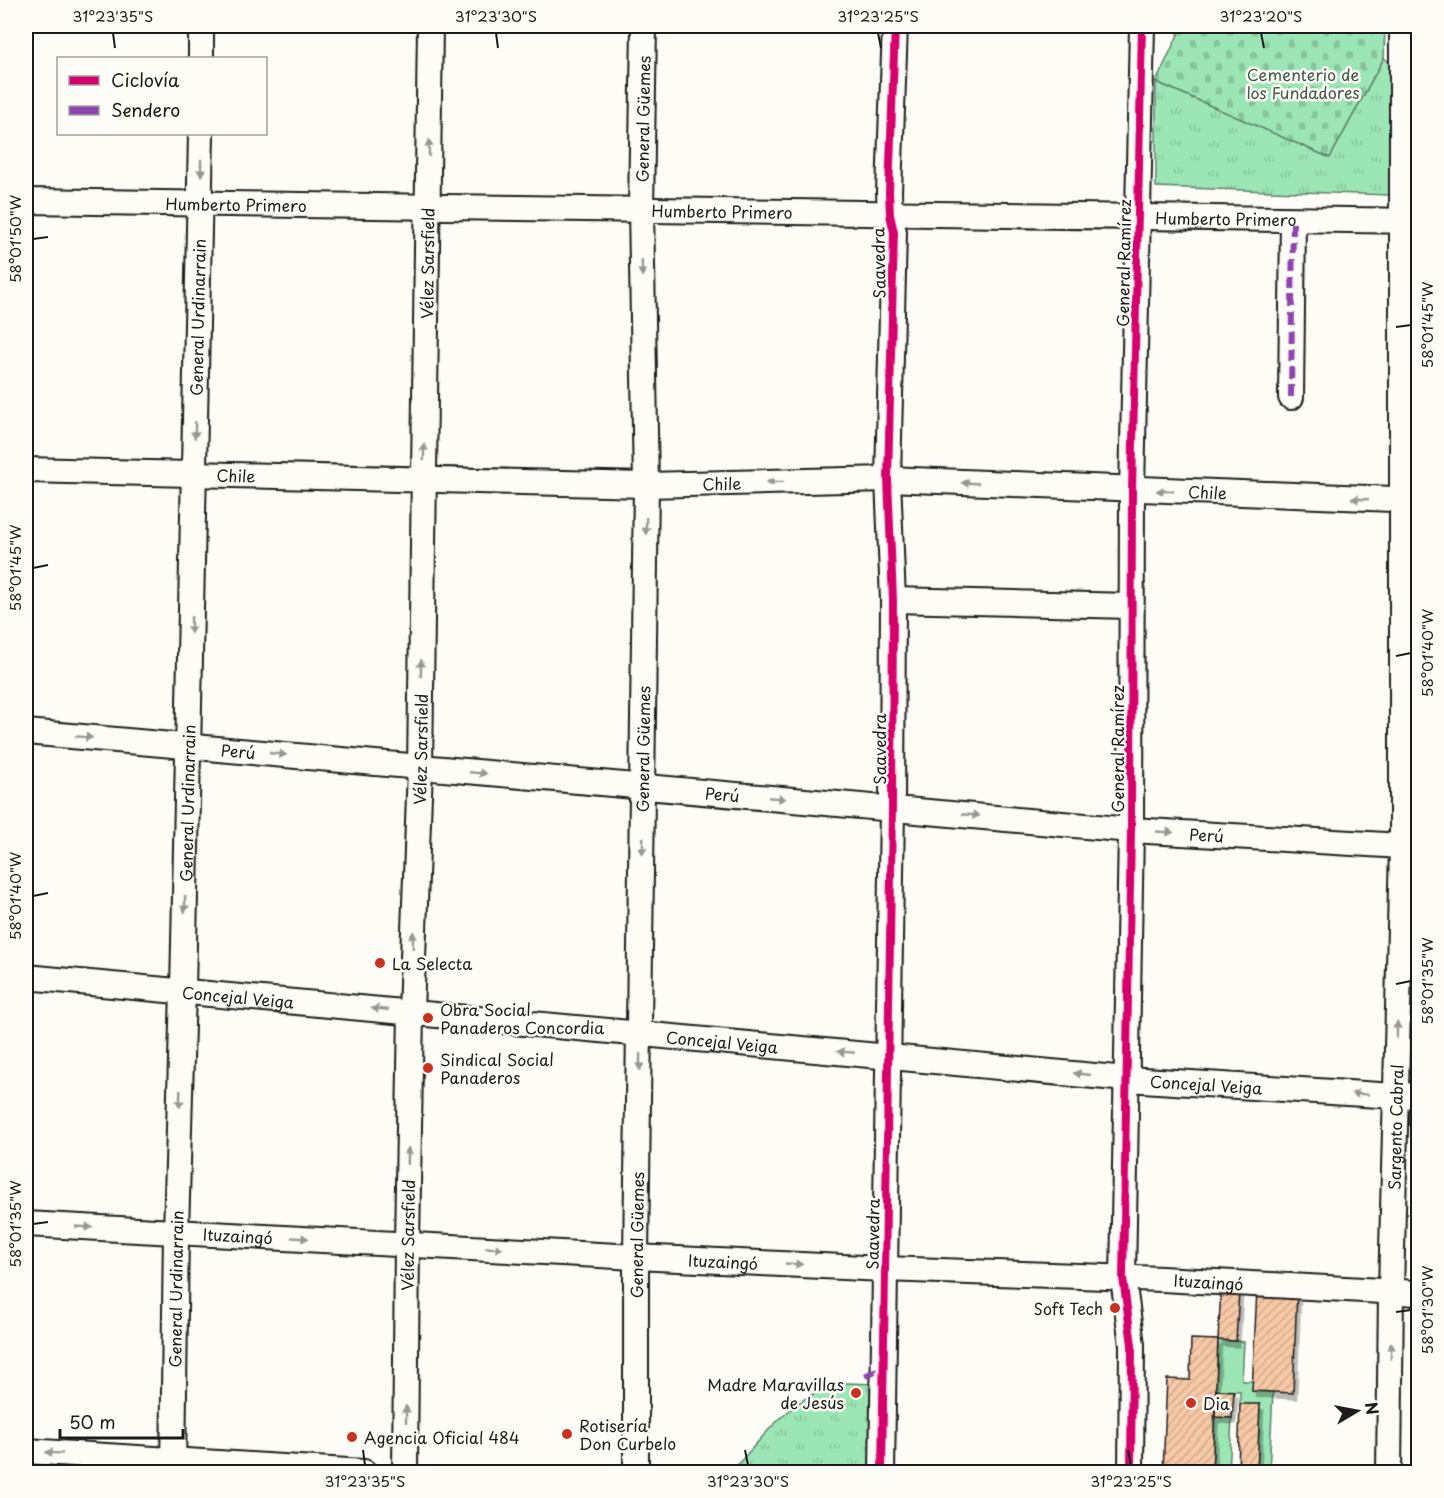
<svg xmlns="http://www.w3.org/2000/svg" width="1444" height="1498" viewBox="0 0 1444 1498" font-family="'Playpen Sans',sans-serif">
<defs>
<pattern id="cemetery-stones" width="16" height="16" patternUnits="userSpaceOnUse" patternTransform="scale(1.5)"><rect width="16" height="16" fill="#9ce6b5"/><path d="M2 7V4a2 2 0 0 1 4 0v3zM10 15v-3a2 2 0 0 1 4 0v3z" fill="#86c59b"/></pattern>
<pattern id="park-tufts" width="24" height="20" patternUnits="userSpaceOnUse" patternTransform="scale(1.5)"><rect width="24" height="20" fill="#9ce6b5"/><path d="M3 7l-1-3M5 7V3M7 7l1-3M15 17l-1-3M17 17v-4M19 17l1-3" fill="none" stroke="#86c59b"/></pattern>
<pattern id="building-hatch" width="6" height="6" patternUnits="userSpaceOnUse" patternTransform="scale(1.5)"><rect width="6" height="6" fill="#f6c8a5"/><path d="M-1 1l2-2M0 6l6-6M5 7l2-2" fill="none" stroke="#d2ab8d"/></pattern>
<filter id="shadow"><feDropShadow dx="3.5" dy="6" stdDeviation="0" flood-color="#0004"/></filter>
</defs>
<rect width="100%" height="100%" fill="#fdfcf7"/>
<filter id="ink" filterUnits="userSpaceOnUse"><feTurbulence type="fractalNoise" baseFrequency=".0167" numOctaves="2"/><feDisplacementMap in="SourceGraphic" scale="12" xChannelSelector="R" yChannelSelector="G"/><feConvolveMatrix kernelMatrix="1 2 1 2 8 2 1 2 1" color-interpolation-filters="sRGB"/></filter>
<g filter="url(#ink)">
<!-- grass -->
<g fill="#9ce6b5" stroke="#5c8168" stroke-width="1.5">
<path d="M1218,1340L1244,1342L1242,1381H1253L1252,1391L1273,1392L1269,1472H1257L1260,1405L1240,1404V1391L1216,1390Z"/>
<path d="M1215,1417L1232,1418L1229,1472H1212Z"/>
</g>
<!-- cemetery -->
<path fill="url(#cemetery-stones)" stroke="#5c8168" stroke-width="1.5" d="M1182,26H1385L1384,58L1330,158L1156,82Z"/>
<!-- park -->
<g fill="url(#park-tufts)" stroke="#5c8168" stroke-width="1.5">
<path d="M1384,58L1390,63V195L1156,187V82L1330,158Z"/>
<path d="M847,1383L873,1384L870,1472L732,1471C754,1447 776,1418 803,1400C816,1391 832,1387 847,1383Z"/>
</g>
<!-- building -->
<g fill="url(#building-hatch)" stroke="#1c1c1c" stroke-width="1.5" filter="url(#shadow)">
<path d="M1257,1289L1297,1291L1293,1393L1252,1391Z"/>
<path d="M1221,1290L1239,1291L1236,1341L1218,1340Z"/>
<path d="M1191,1339L1218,1340L1212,1472H1163L1167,1379L1190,1380Z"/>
<path d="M1216,1390L1234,1391L1232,1418L1215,1417Z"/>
<path d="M1240,1404H1260L1257,1472H1238Z"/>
</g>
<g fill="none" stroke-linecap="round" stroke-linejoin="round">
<defs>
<g id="minor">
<path d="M201,58V26"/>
<path id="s1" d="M26,201L1418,221"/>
<path d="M1291,397L1293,220"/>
<path id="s2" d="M26,470L646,485L888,479L1418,500"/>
<path d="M893,600L1131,606"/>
<path id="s3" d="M26,732L1131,830L1402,846L1416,845"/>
<path id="s4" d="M26,977L1127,1079L1395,1096L1418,1095"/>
<path id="s5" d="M26,1224L636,1257L884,1269L1162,1279L1418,1293"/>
<path d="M26,1451L364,1472"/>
<path id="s6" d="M173,1472L176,1232L183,990L201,134"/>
<path id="s7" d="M405,1472L407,1243L411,1012L420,768L430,26"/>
<path id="s8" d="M636,1472V1257L646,485L641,209L644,26"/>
<path d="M882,1472L892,808L893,600L888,479L894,232L890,215L889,192L895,26"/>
<path d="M1131,1472L1132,1345L1123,1278L1131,830L1132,490L1142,26"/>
<path id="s9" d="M1389,1472L1391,1291L1402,846V26"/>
</g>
</defs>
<!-- minor casing -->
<use href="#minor" stroke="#1c1c1c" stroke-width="28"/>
<!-- minor -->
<use href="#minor" stroke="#fdfcf7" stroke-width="24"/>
<!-- quiet -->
<g stroke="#8e44ad" stroke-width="6" stroke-dasharray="12 6" stroke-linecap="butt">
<path d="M1291,397L1293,220"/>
<path d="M865,1376L875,1371L884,1376"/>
</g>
<defs>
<g id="cycleway">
<path d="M882,1472L892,808L893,600L888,479L894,232L890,215L889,192L895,26"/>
<path d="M1131,1472L1132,1345L1123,1278L1131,830L1132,490L1142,26"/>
</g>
</defs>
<!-- cycleway casing -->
<use href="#cycleway" stroke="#fdfcf7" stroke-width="11"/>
<!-- cycleway -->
<use href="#cycleway" stroke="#d6006c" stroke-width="8"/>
</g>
<!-- one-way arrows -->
<defs><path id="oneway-solid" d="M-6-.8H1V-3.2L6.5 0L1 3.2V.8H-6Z" transform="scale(1.5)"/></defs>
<g fill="#989794">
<use href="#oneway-solid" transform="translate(429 148) rotate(-89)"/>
<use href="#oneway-solid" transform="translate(201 168) rotate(90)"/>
<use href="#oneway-solid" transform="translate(642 268) rotate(89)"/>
<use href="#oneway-solid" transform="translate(195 430) rotate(91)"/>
<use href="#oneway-solid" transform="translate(424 452) rotate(-89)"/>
<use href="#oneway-solid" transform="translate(775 482) rotate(179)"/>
<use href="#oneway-solid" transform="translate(970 483) rotate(-178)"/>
<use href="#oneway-solid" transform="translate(1165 491) rotate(-178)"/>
<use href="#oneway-solid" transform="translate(1360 499) rotate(-178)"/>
<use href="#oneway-solid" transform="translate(646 526) rotate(91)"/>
<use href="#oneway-solid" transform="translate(191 625) rotate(91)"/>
<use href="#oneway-solid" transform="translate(421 668) rotate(-89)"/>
<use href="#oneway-solid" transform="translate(84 737) rotate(5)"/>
<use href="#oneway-solid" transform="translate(278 754) rotate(6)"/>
<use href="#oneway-solid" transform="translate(478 773) rotate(5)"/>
<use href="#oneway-solid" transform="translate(777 798) rotate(5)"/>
<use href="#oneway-solid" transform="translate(971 815) rotate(5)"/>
<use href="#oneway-solid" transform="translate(1165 832) rotate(3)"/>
<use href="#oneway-solid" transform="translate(643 846) rotate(91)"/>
<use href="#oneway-solid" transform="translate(185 904) rotate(91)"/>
<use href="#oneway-solid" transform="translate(413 940) rotate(-88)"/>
<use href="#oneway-solid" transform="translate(380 1009) rotate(-175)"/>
<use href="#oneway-solid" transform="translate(1397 1030) rotate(-88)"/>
<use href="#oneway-solid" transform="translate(846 1052) rotate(-175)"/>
<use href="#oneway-solid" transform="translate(640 1062) rotate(91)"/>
<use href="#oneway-solid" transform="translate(1082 1074) rotate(-174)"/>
<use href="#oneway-solid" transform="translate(1360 1094) rotate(-176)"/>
<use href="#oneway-solid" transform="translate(180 1099) rotate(92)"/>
<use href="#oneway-solid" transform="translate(408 1156) rotate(-89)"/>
<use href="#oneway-solid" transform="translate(84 1227) rotate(3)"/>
<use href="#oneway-solid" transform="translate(300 1238) rotate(3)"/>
<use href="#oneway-solid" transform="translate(494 1248) rotate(3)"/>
<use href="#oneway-solid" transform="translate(794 1264) rotate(3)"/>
<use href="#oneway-solid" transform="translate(1391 1351) rotate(-89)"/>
<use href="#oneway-solid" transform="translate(406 1414) rotate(-90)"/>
<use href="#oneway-solid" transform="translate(54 1453) rotate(-176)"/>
</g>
</g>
<!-- ticks -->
<path fill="none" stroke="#1c1c1c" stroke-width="2" d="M113,33L115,48M496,33L498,48M878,33L881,48M1261,33L1264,48M33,239L48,237M1396,327L1411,325M33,568L48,565M1396,656L1411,653M33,896L48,893M1396,984L1411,981M33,1224L48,1222M1396,1312L1411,1310M363,1450L365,1465M745,1450L748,1465M1128,1450L1131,1465"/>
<!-- markers -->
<g fill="#c8321e" stroke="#fdfcf7" stroke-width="2">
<circle cx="380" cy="963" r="6"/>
<circle cx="428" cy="1018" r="6"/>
<circle cx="428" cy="1068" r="6"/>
<circle cx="1115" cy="1308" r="6"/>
<circle cx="856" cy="1393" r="6"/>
<circle cx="1191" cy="1403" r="6"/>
<circle cx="567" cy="1434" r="6"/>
<circle cx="352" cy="1437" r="6"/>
</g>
<g text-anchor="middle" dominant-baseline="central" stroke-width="5" stroke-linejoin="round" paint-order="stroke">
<!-- park labels -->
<g font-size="16" fill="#42594a" stroke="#fdfcf7">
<text x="1303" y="74">Cementerio de<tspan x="1303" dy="18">los Fundadores</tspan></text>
</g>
<!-- street labels -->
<g font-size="16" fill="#1c1c1c" stroke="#fdfcf7">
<text stroke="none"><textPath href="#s8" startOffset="1353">General Güemes</textPath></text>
<text stroke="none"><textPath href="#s1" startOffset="210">Humberto Primero</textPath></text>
<text stroke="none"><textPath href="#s1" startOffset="696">Humberto Primero</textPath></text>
<text stroke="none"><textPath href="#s1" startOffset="1200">Humberto Primero</textPath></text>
<text stroke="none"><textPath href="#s7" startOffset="1209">Vélez Sarsfield</textPath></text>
<text transform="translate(878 263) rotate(-91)">Saavedra</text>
<text transform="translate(1123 263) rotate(-89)">General Ramírez</text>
<text stroke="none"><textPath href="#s6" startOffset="1155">General Urdinarrain</textPath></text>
<text stroke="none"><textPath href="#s2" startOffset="210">Chile</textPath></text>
<text stroke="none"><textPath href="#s2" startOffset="696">Chile</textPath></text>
<text stroke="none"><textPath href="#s2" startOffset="1182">Chile</textPath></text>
<text stroke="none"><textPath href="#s7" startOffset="723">Vélez Sarsfield</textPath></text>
<text stroke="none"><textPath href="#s8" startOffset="723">General Güemes</textPath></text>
<text transform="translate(879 749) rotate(-90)">Saavedra</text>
<text transform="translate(1117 749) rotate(-90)">General Ramírez</text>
<text stroke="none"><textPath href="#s3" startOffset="213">Perú</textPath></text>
<text stroke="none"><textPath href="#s3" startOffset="699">Perú</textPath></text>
<text stroke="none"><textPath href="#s6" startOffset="669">General Urdinarrain</textPath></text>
<text stroke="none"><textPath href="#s3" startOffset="1185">Perú</textPath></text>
<text stroke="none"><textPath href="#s4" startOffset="213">Concejal Veiga</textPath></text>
<text stroke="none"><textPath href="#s4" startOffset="699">Concejal Veiga</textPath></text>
<text stroke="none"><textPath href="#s4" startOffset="1185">Concejal Veiga</textPath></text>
<text stroke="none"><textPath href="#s9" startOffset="345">Sargento Cabral</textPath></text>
<text transform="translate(872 1234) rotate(-89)">Saavedra</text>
<text stroke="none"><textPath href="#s5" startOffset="212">Ituzaingó</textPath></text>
<text stroke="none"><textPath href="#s7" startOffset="237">Vélez Sarsfield</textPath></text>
<text stroke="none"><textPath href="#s8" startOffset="237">General Güemes</textPath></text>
<text stroke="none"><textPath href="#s5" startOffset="698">Ituzaingó</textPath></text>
<text stroke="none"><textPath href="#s5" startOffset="1184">Ituzaingó</textPath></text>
<text stroke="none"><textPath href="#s6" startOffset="183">General Urdinarrain</textPath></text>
</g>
<!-- poi labels -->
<g font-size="16" fill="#1c1c1c" stroke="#fdfcf7" text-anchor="start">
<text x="392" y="963">La Selecta</text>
<text x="440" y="1009">Obra Social<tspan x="440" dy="18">Panaderos Concordia</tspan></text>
<text x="440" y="1059">Sindical Social<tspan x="440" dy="18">Panaderos</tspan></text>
<text x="1103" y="1308" text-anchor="end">Soft Tech</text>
<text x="844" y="1384" text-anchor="end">Madre Maravillas<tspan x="844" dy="18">de Jesús</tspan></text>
<text x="1203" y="1403">Dia</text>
<text x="579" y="1425">Rotisería<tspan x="579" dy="18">Don Curbelo</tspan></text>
<text x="364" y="1437">Agencia Oficial 484</text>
</g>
</g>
<!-- margin -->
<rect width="1444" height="1498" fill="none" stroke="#fdfcf7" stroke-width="66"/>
<!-- legend -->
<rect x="57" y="57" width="210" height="78" fill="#fdfcf7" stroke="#a3a29f" stroke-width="1.5"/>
<rect x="69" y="76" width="30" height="9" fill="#d6006c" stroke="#a3a29f" stroke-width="1.5"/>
<text x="111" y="87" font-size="18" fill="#1c1c1c">Ciclovía</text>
<rect x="69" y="106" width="30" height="9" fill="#8e44ad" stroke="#a3a29f" stroke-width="1.5"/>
<text x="111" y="117" font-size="18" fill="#1c1c1c">Sendero</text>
<!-- north arrow -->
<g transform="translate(1357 1411) rotate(80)" stroke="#fdfcf7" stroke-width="4.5" paint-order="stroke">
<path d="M0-4.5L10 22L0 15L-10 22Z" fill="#1c1c1c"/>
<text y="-9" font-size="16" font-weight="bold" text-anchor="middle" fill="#1c1c1c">N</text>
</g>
<!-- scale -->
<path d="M60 1429v9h123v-9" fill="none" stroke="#1c1c1c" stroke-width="3"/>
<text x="69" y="1429" font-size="18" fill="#1c1c1c" stroke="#fdfcf7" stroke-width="4.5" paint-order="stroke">50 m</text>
<rect x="33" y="33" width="1378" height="1432" fill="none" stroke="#1c1c1c" stroke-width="2"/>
<g font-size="15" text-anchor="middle" fill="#1c1c1c">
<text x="113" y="22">31°23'35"S</text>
<text x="496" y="22">31°23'30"S</text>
<text x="878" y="22">31°23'25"S</text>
<text x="1261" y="22">31°23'20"S</text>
<text transform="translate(16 239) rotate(-90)" y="5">58°01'50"W</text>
<text transform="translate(1428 325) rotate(-90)" y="5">58°01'45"W</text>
<text transform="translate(16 568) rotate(-90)" y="5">58°01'45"W</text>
<text transform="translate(1428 653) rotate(-90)" y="5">58°01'40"W</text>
<text transform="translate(16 896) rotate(-90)" y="5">58°01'40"W</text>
<text transform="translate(1428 981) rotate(-90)" y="5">58°01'35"W</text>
<text transform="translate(16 1224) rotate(-90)" y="5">58°01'35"W</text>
<text transform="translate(1428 1310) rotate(-90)" y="5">58°01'30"W</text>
<text x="365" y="1487">31°23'35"S</text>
<text x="748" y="1487">31°23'30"S</text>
<text x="1131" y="1487">31°23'25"S</text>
</g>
</svg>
